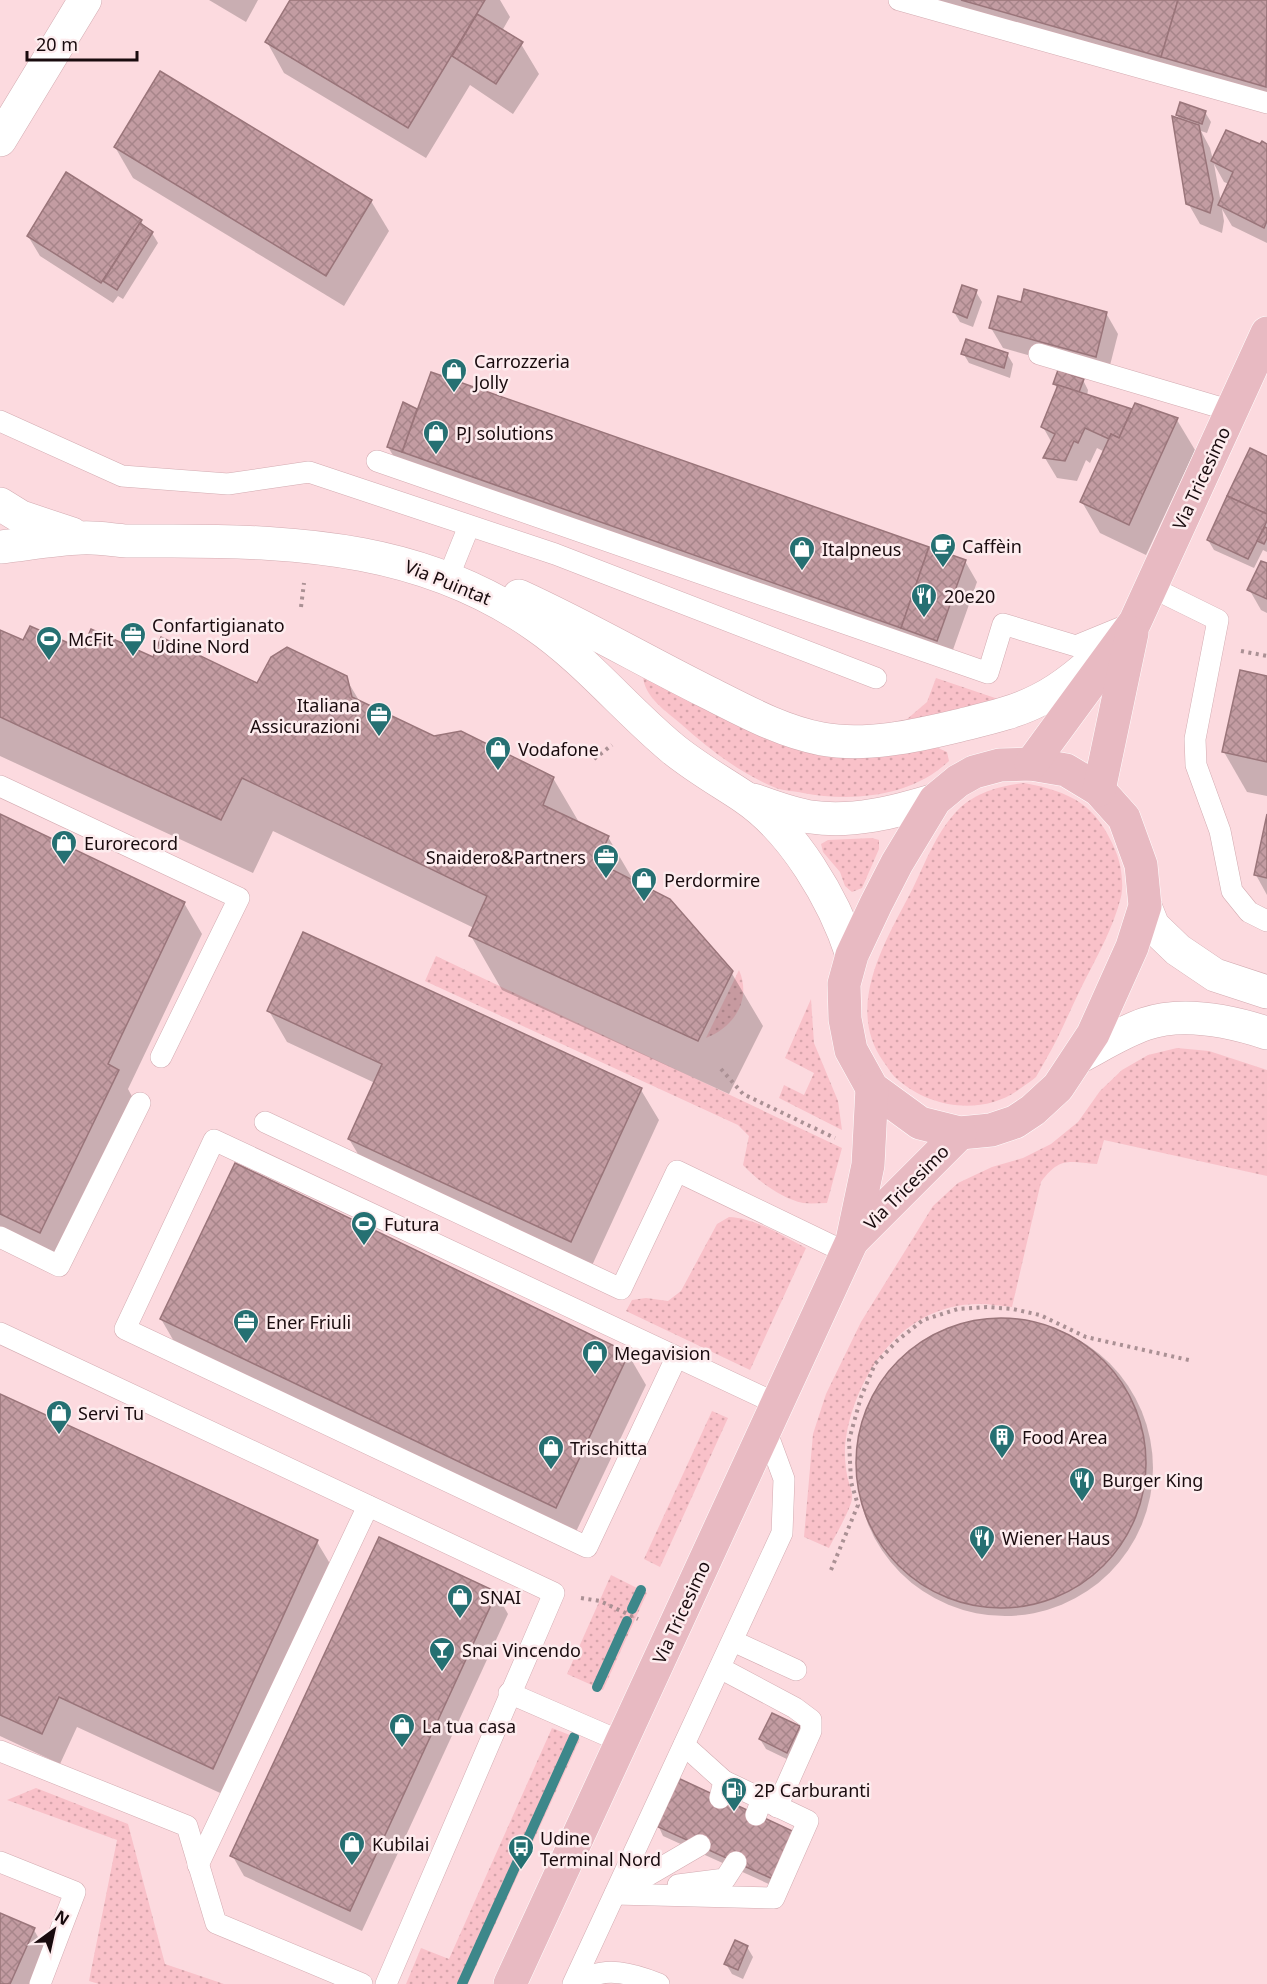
<svg xmlns="http://www.w3.org/2000/svg" width="1267" height="1984" viewBox="0 0 1267 1984" font-family="'Noto Sans',sans-serif">
<defs>
<pattern id="grass-dots" width="8" height="8" patternUnits="userSpaceOnUse" patternTransform="scale(1.5)"><rect width="8" height="8" fill="#f9c1c9"/><path d="M2 2h.1M6 6h.1" fill="none" stroke="#d5a4ab" stroke-width="1.8" stroke-linecap="round"/></pattern>
<pattern id="building-cross-hatch" width="8" height="8" patternUnits="userSpaceOnUse" patternTransform="scale(1.5)"><rect width="8" height="8" fill="#c39ca2"/><path d="M0 0l8 8M0 8l8-8" fill="none" stroke="#a7858a"/></pattern>
</defs>
<rect width="100%" height="100%" fill="#fcdadf"/>
<!-- grass -->
<g fill="url(#grass-dots)">
<path d="M643,676L845,757L887,756L936,747L947,752L949,761C911,797 852,802 803,793C794,791 784,791 776,788C741,774 709,749 681,724C666,711 644,697 643,676Z"/>
<path d="M936,678L1001,700L899,726L927,702Z"/>
<path d="M1024,783C1072,792 1097,805 1116,852C1121,864 1124,884 1121,897C1113,929 1096,958 1081,988C1069,1012 1059,1038 1045,1061C1042,1066 1039,1072 1036,1077C1032,1081 1026,1084 1021,1088C984,1116 931,1109 897,1079C891,1074 887,1066 883,1061C844,1005 887,939 913,888C925,863 936,834 955,813C973,793 999,786 1024,783Z"/>
<path d="M872,838L879,840V849L862,888L852,892L845,886L840,872L823,852L821,844L828,840Z"/>
<path d="M436,956L842,1148L827,1203C819,1203 811,1204 803,1203C781,1198 758,1181 743,1165L749,1136L738,1125L425,981Z"/>
<path d="M739,970C752,1000 734,1027 706,1038Z"/>
<path d="M811,999L814,1043L838,1101L842,1130L779,1098L784,1085L804,1095L814,1073L785,1058Z"/>
<path d="M1177,1048L1209,1051L1267,1070V1176L1104,1140L1097,1164C1069,1162 1060,1156 1041,1182L1012,1307C1001,1306 990,1304 980,1304C905,1303 857,1371 846,1438C844,1449 845,1464 847,1475C848,1482 853,1491 852,1498C852,1507 834,1538 829,1548L804,1537L813,1434L826,1394L861,1322L933,1206L958,1183L992,1167L1023,1158L1051,1144L1078,1122L1100,1091L1122,1070L1148,1055Z"/>
<path d="M729,1217C756,1218 782,1236 806,1248L750,1370L626,1311L632,1300L646,1298L668,1301L681,1291L717,1224Z"/>
<path d="M712,1411L728,1418L660,1567L644,1559Z"/>
<path d="M611,1575L647,1593L603,1690L567,1674Z"/>
<path d="M552,1728L580,1739L468,1984H406L421,1948L449,1959Z"/>
<path d="M36,1788L128,1824L165,1964L224,1984H99L89,1981L117,1840L7,1800Z"/>
</g>
<!-- shadow -->
<g fill="#0003" fill-rule="evenodd">
<path d="M209,0H258L246,22Z"/>
<path d="M292,0H500L510,17L502,31L521,44L539,74L513,114L470,85L426,158L284,73L267,42Z"/>
<path d="M896,0H1267V104Z"/>
<path d="M1205,112L1211,122L1207,133L1201,131L1210,148L1213,160L1267,145V243L1232,226L1222,209L1224,221L1222,233L1200,224L1188,203L1181,121L1177,115ZM1214,164L1224,182L1229,184L1221,203Z"/>
<path d="M115,147L371,201L389,231L344,306L133,178Z"/>
<path d="M141,221L145,228L152,233L158,243L123,299L118,296L113,303L40,256L28,236Z"/>
<path d="M976,292L982,302L973,327L960,322L954,312Z"/>
<path d="M1022,304L1106,313L1118,334L1107,377L1003,348L991,328Z"/>
<path d="M963,353L1007,354L1013,364L1010,378L969,363Z"/>
<path d="M1083,380L1088,390L1087,396L1131,410L1132,412L1177,420L1195,450L1146,555L1100,533L1082,502L1105,452L1097,448L1090,463L1086,460L1077,481L1057,478L1045,458L1052,443L1043,427L1058,390L1055,384Z"/>
<path d="M416,410L418,413L965,561L977,582L949,661L394,457L388,447Z"/>
<path d="M1267,458V552L1263,550L1254,568L1214,550L1208,540Z"/>
<path d="M1267,565V613L1261,610L1249,589Z"/>
<path d="M0,632L23,642L154,659L258,685L345,677L360,702L434,737L553,778L580,824L608,837L635,883L731,972L763,1026L729,1094L502,990L471,936L474,928L273,831L253,873L0,756Z"/>
<path d="M1267,678V796L1247,792L1224,752Z"/>
<path d="M0,816L184,903L202,934L128,1089L135,1102L58,1263L0,1235Z"/>
<path d="M1267,821V895L1256,875Z"/>
<path d="M269,1011L641,1090L659,1120L589,1272L367,1169L349,1139L375,1083L287,1042Z"/>
<path d="M161,1319L628,1354L646,1385L573,1538L179,1350Z"/>
<circle cx="1005" cy="1468" r="148"/>
<path d="M0,1396L317,1542L335,1572L231,1798L77,1727L60,1764L0,1736Z"/>
<path d="M496,1593L508,1614L362,1931L244,1876L232,1855Z"/>
<path d="M799,1728L805,1738L793,1762L766,1749L760,1739Z"/>
<path d="M658,1825L803,1845L782,1890L663,1836Z"/>
<path d="M0,1915L34,1930L51,1960L41,1984H0Z"/>
<path d="M747,1947L753,1957L743,1979L732,1974L726,1964Z"/>
</g>
<g fill="none" stroke-linecap="round" stroke-linejoin="round">
<!-- stream -->
<g stroke="#3d878a" stroke-width="10">
<path d="M632,1609L641,1590"/>
<path d="M597,1687L627,1621"/>
<path d="M462,1984L574,1737"/>
</g>
</g>
<!-- building -->
<g fill="url(#building-cross-hatch)" stroke="#9a757a" stroke-width="1.5">
<path d="M290,0H485L408,128L265,42Z"/>
<path d="M961,0H1178L1161,57Z"/>
<path d="M1178,0H1267L1266,87L1161,57Z"/>
<path d="M477,14L523,42L496,84L452,56Z"/>
<path d="M160,71L372,200L326,276L114,147Z"/>
<path d="M1180,102L1206,111L1202,124L1176,115Z"/>
<path d="M1172,116L1199,125L1213,199L1210,213L1186,204Z"/>
<path d="M1226,130L1260,144L1262,141L1267,144V221L1264,228L1218,205L1233,172L1211,161Z"/>
<path d="M66,172L142,220L101,283L27,236Z"/>
<path d="M140,223L153,232L117,290L103,281Z"/>
<path d="M962,285L977,290L967,318L953,312Z"/>
<path d="M1024,289L1107,312L1096,357L989,328L998,296L1021,302Z"/>
<path d="M966,339L1008,353L1004,368L961,354Z"/>
<path d="M1058,370L1084,379L1079,392L1053,384Z"/>
<path d="M431,372L929,547L901,628L402,452Z"/>
<path d="M1058,385L1132,409L1119,438L1111,434L1109,439L1085,428L1078,443L1074,441L1065,461L1043,458L1055,434L1041,427Z"/>
<path d="M403,402L417,409L402,452L387,447Z"/>
<path d="M1135,403L1178,418L1129,525L1080,502L1111,434L1119,438Z"/>
<path d="M1250,448L1267,456V514L1227,496Z"/>
<path d="M1227,496L1267,514V521L1248,559L1207,540Z"/>
<path d="M1265,527L1267,528V538L1264,544L1257,541Z"/>
<path d="M929,547L966,560L937,641L901,628Z"/>
<path d="M1261,561L1267,563V599L1247,590Z"/>
<path d="M30,626L82,649L91,629L153,657L161,637L257,683L271,657L287,647L347,676L352,697L434,736L461,731L554,777L543,805L609,836L597,862L670,899L733,971L698,1041L469,936L487,896L242,778L221,820L0,717V630L23,640Z"/>
<path d="M1240,670L1267,676V762L1222,752Z"/>
<path d="M0,814L185,902L108,1064L119,1070L40,1233L0,1214Z"/>
<path d="M1267,814V878L1254,875Z"/>
<path d="M303,932L642,1088L571,1242L348,1139L382,1064L267,1011Z"/>
<path d="M235,1163L629,1353L556,1508L160,1319Z"/>
<circle cx="1001" cy="1463" r="145"/>
<path d="M0,1394L318,1540L213,1769L59,1697L42,1734L0,1715Z"/>
<path d="M379,1537L497,1592L350,1911L230,1856Z"/>
<path d="M772,1713L800,1726L787,1753L759,1739Z"/>
<path d="M678,1778L799,1834L777,1881L656,1826Z"/>
<path d="M0,1913L35,1928L10,1984H0Z"/>
<path d="M735,1940L748,1946L738,1970L724,1964Z"/>
</g>
<g fill="none" stroke-linecap="round" stroke-linejoin="round">
<defs>
<g id="service">
<path d="M899,0L1267,103"/>
<path d="M1039,354L1232,411"/>
<path d="M0,421L122,476L228,484L309,472L555,554L876,678"/>
<path d="M377,461L988,673L1003,624L1076,646L1120,628"/>
<path d="M448,578L469,526"/>
<path d="M1151,587L1218,620L1195,739L1196,765L1220,831L1232,891L1249,912L1267,921"/>
<path d="M0,786L239,898L161,1057"/>
<path d="M265,1122L621,1289L677,1171L847,1253"/>
<path d="M0,1237L59,1266L140,1103"/>
<path d="M0,1333L554,1593L386,1984"/>
<path d="M676,1358L587,1547L125,1329L214,1140L777,1404"/>
<path d="M733,1641L796,1670"/>
<path d="M720,1668L795,1708L811,1720V1731L777,1807"/>
<path d="M509,1693L622,1742"/>
<path d="M684,1745L724,1781L720,1798"/>
<path d="M0,1751L187,1826L216,1923L362,1984"/>
<path d="M724,1781L762,1799L756,1815"/>
<path d="M0,1862L75,1892L40,1984"/>
<path d="M198,1865L368,1506"/>
<path d="M678,1885L725,1879L736,1862"/>
<path d="M615,1894L774,1898L808,1821L762,1799"/>
<path d="M616,1894L700,1845"/>
<path d="M573,1984L782,1533L784,1479L766,1430"/>
<path d="M580,1984C601,1963 636,1975 659,1984"/>
</g>
<path id="tertiary" d="M0,140L85,0"/>
<g id="secondary">
<path d="M0,504L21,517L72,534"/>
<path d="M0,547C27,544 54,539 81,538C97,537 112,540 127,541C143,541 158,541 173,541C303,541 426,549 535,625C586,660 625,709 672,748C695,767 720,781 744,797C793,830 834,899 852,955"/>
<path d="M519,596C583,625 643,660 705,691C743,710 780,731 822,739C865,747 916,736 957,726C985,719 1014,713 1039,700C1065,687 1087,667 1108,648"/>
<path d="M753,800C772,806 792,814 811,817C853,823 895,812 935,800"/>
<path d="M1145,906L1153,926L1178,950L1215,975L1267,992"/>
<path d="M1079,1057C1100,1046 1122,1032 1145,1024C1183,1011 1230,1021 1267,1033"/>
</g>
<g id="primary">
<path d="M1031,764L1066,770L1099,790L1124,818L1141,865L1145,906L1132,947L1093,1034L1058,1087L1033,1110L1015,1122L991,1130L960,1133L920,1123L872,1088L851,1050L845,1019L844,984L852,955L876,904L897,863L935,800L958,781L974,772L1000,765Z"/>
<path d="M1031,764L1135,622L1267,333"/>
<path d="M1099,790L1132,633"/>
<path d="M852,1241L960,1133"/>
<path d="M510,1984L852,1241L868,1165L872,1088"/>
</g>
</defs>
<!-- service casing -->
<use href="#service" stroke="#d3abb1" stroke-width="22"/>
<!-- tertiary casing -->
<use href="#tertiary" stroke="#d3abb1" stroke-width="34"/>
<!-- secondary casing -->
<use href="#secondary" stroke="#d3abb1" stroke-width="34"/>
<!-- primary casing -->
<use href="#primary" stroke="#fff" stroke-width="34"/>
<!-- path -->
<g stroke="#aa9094" stroke-width="4" stroke-dasharray="3 4.5" stroke-linecap="butt">
<path d="M301,607L304,583"/>
<path d="M1241,651L1267,656"/>
<path d="M594,759L612,745"/>
<path d="M721,1069L743,1094L835,1138"/>
<path d="M831,1570L858,1505L851,1482L849,1440L861,1397L875,1364L898,1340L923,1320L958,1309L987,1307L1013,1309L1040,1315L1086,1337L1193,1361"/>
<path d="M581,1598L600,1601L638,1619"/>
</g>
<!-- service -->
<use href="#service" stroke="#fff" stroke-width="21"/>
<!-- tertiary -->
<use href="#tertiary" stroke="#fff" stroke-width="33"/>
<!-- secondary -->
<use href="#secondary" stroke="#fff" stroke-width="33"/>
<!-- primary -->
<use href="#primary" stroke="#e8bac2" stroke-width="33"/>
</g>
<!-- icons -->
<defs>
<symbol id="shop-pin" viewBox="-11 -11 22 30"><path d="M0 17L-7.5 6A9.5 9.5 0 1 1 7.5 6Z" fill="#257072" stroke="#fdecee"/><path d="M-5-2.5h2.3a2.7 3.5 0 0 1 5.4 0H5L5.5 6h-11ZM-1.5-2.5h3a1.5 2.3 0 0 0-3 0Z" fill="#fff"/></symbol>
<symbol id="cafe-pin" viewBox="-11 -11 22 30"><path d="M0 17L-7.5 6A9.5 9.5 0 1 1 7.5 6Z" fill="#257072" stroke="#fdecee"/><path d="M-5.5-4.5H6V0H3Q3 3.5 0 3.5H-2.5Q-5.5 3.5-5.5 0ZM3-3.2v2h1.7v-2ZM-6 4.5H4V6H-6Z" fill="#fff"/></symbol>
<symbol id="restaurant-pin" viewBox="-11 -11 22 30"><path d="M0 17L-7.5 6A9.5 9.5 0 1 1 7.5 6Z" fill="#257072" stroke="#fdecee"/><path d="M-5-6h1v4h1v-4h1v4h1v-4h1v5L-1.5 .5V6h-2V.5L-5-1ZM5-6V6H3V1.5H1.5Q1.5-4 5-6Z" fill="#fff"/></symbol>
<symbol id="office-pin" viewBox="-11 -11 22 30"><path d="M0 17L-7.5 6A9.5 9.5 0 1 1 7.5 6Z" fill="#257072" stroke="#fdecee"/><path d="M-6-3h4V-5.5h4V-3h4V5H-6ZM-1-4.5V-3h2v-1.5ZM-6 0V1H6V0Z" fill="#fff"/></symbol>
<symbol id="stadium-pin" viewBox="-11 -11 22 30"><path d="M0 17L-7.5 6A9.5 9.5 0 1 1 7.5 6Z" fill="#257072" stroke="#fdecee"/><path d="M0-5a6.5 5 0 1 0 0 10a6.5 5 0 1 0 0-10ZM-3.5-1.8h7v3.6h-7Z" fill="#fff"/></symbol>
<symbol id="building-pin" viewBox="-11 -11 22 30"><path d="M0 17L-7.5 6A9.5 9.5 0 1 1 7.5 6Z" fill="#257072" stroke="#fdecee"/><path d="M-4-6H4V6H1V3H-1V6H-4ZM-2.5-4.3h1.7v1.8h-1.7ZM.8-4.3h1.7v1.8H.8ZM-2.5-1h1.7V.8h-1.7ZM.8-1h1.7V.8H.8Z" fill="#fff"/></symbol>
<symbol id="bar-pin" viewBox="-11 -11 22 30"><path d="M0 17L-7.5 6A9.5 9.5 0 1 1 7.5 6Z" fill="#257072" stroke="#fdecee"/><path d="M-6-5H6L.8 .8V4.5H3.5V6h-7V4.5H-.8V.8Z" fill="#fff"/></symbol>
<symbol id="fuel-pin" viewBox="-11 -11 22 30"><path d="M0 17L-7.5 6A9.5 9.5 0 1 1 7.5 6Z" fill="#257072" stroke="#fdecee"/><path d="M-5.5-6h7V0h2V4h1.3V-2.5L3-4.5l.8-.8L6-3V5H2.5V1h-1V6h-7ZM-4.2-4.7v3.2H.2V-4.7Z" fill="#fff"/></symbol>
<symbol id="bus-pin" viewBox="-11 -11 22 30"><path d="M0 17L-7.5 6A9.5 9.5 0 1 1 7.5 6Z" fill="#257072" stroke="#fdecee"/><path d="M-5-6H5V4H4V6H2V4H-2V6H-4V4H-5ZM-3.5-4V0h7V-4ZM-3.5 1.2v1.5H-2V1.2ZM2 1.2v1.5H3.5V1.2Z" fill="#fff"/></symbol>
</defs>
<g fill-rule="evenodd">
<use href="#shop-pin" x="439" y="356" width="30" height="40"/>
<use href="#shop-pin" x="421" y="418" width="30" height="40"/>
<use href="#cafe-pin" x="928" y="531" width="30" height="40"/>
<use href="#shop-pin" x="787" y="534" width="30" height="40"/>
<use href="#restaurant-pin" x="909" y="581" width="30" height="40"/>
<use href="#office-pin" x="118" y="620" width="30" height="40"/>
<use href="#stadium-pin" x="34" y="624" width="30" height="40"/>
<use href="#office-pin" x="364" y="700" width="30" height="40"/>
<use href="#shop-pin" x="483" y="734" width="30" height="40"/>
<use href="#shop-pin" x="49" y="828" width="30" height="40"/>
<use href="#office-pin" x="591" y="842" width="30" height="40"/>
<use href="#shop-pin" x="629" y="865" width="30" height="40"/>
<use href="#stadium-pin" x="349" y="1209" width="30" height="40"/>
<use href="#office-pin" x="231" y="1307" width="30" height="40"/>
<use href="#shop-pin" x="580" y="1338" width="30" height="40"/>
<use href="#shop-pin" x="44" y="1398" width="30" height="40"/>
<use href="#building-pin" x="987" y="1422" width="30" height="40"/>
<use href="#shop-pin" x="536" y="1433" width="30" height="40"/>
<use href="#restaurant-pin" x="1067" y="1465" width="30" height="40"/>
<use href="#restaurant-pin" x="967" y="1523" width="30" height="40"/>
<use href="#shop-pin" x="445" y="1582" width="30" height="40"/>
<use href="#bar-pin" x="427" y="1635" width="30" height="40"/>
<use href="#shop-pin" x="387" y="1711" width="30" height="40"/>
<use href="#fuel-pin" x="719" y="1775" width="30" height="40"/>
<use href="#shop-pin" x="337" y="1829" width="30" height="40"/>
<use href="#bus-pin" x="506" y="1833" width="30" height="40"/>
</g>
<g text-anchor="middle" dominant-baseline="central" stroke-width="5" stroke-linejoin="round" paint-order="stroke">
<!-- poi labels -->
<g font-size="18" fill="#190b0e" stroke="#fdecee" text-anchor="start">
<text x="474" y="361">Carrozzeria<tspan x="474" dy="21">Jolly</tspan></text>
<text x="456" y="433">PJ solutions</text>
<text x="962" y="546">Caffèin</text>
<text x="822" y="549">Italpneus</text>
<text x="944" y="596">20e20</text>
<text x="152" y="625">Confartigianato<tspan x="152" dy="21">Udine Nord</tspan></text>
<text x="68" y="639">McFit</text>
<text x="360" y="705" text-anchor="end">Italiana<tspan x="360" dy="21">Assicurazioni</tspan></text>
<text x="518" y="749">Vodafone</text>
<text x="84" y="843">Eurorecord</text>
<text x="586" y="857" text-anchor="end">Snaidero&amp;Partners</text>
<text x="664" y="880">Perdormire</text>
<text x="384" y="1224">Futura</text>
<text x="266" y="1322">Ener Friuli</text>
<text x="614" y="1353">Megavision</text>
<text x="78" y="1413">Servi Tu</text>
<text x="1022" y="1437">Food Area</text>
<text x="570" y="1448">Trischitta</text>
<text x="1102" y="1480">Burger King</text>
<text x="1002" y="1538">Wiener Haus</text>
<text x="480" y="1597">SNAI</text>
<text x="462" y="1650">Snai Vincendo</text>
<text x="422" y="1726">La tua casa</text>
<text x="754" y="1790">2P Carburanti</text>
<text x="540" y="1838">Udine<tspan x="540" dy="21">Terminal Nord</tspan></text>
<text x="372" y="1844">Kubilai</text>
</g>
<!-- street labels -->
<g font-size="18" fill="#190b0e" stroke="#fdecee">
<text transform="translate(1201 478) rotate(-65)">Via Tricesimo</text>
<text transform="translate(448 582) rotate(22)">Via Puintat</text>
<text transform="translate(906 1187) rotate(-45)">Via Tricesimo</text>
<text transform="translate(681 1612) rotate(-65)">Via Tricesimo</text>
</g>
</g>
<!-- north arrow -->
<g transform="translate(54 1930) rotate(33)" stroke="#fdecee" stroke-width="4.5" paint-order="stroke">
<path d="M0-4.5L10 22L0 15L-10 22Z" fill="#190b0e"/>
<text y="-9" font-size="16" font-weight="bold" text-anchor="middle" fill="#190b0e">N</text>
</g>
<!-- scale -->
<path d="M27 51v9h110v-9" fill="none" stroke="#190b0e" stroke-width="3"/>
<text x="36" y="51" font-size="18" fill="#190b0e" stroke="#fdecee" stroke-width="4.5" paint-order="stroke">20 m</text>
</svg>
